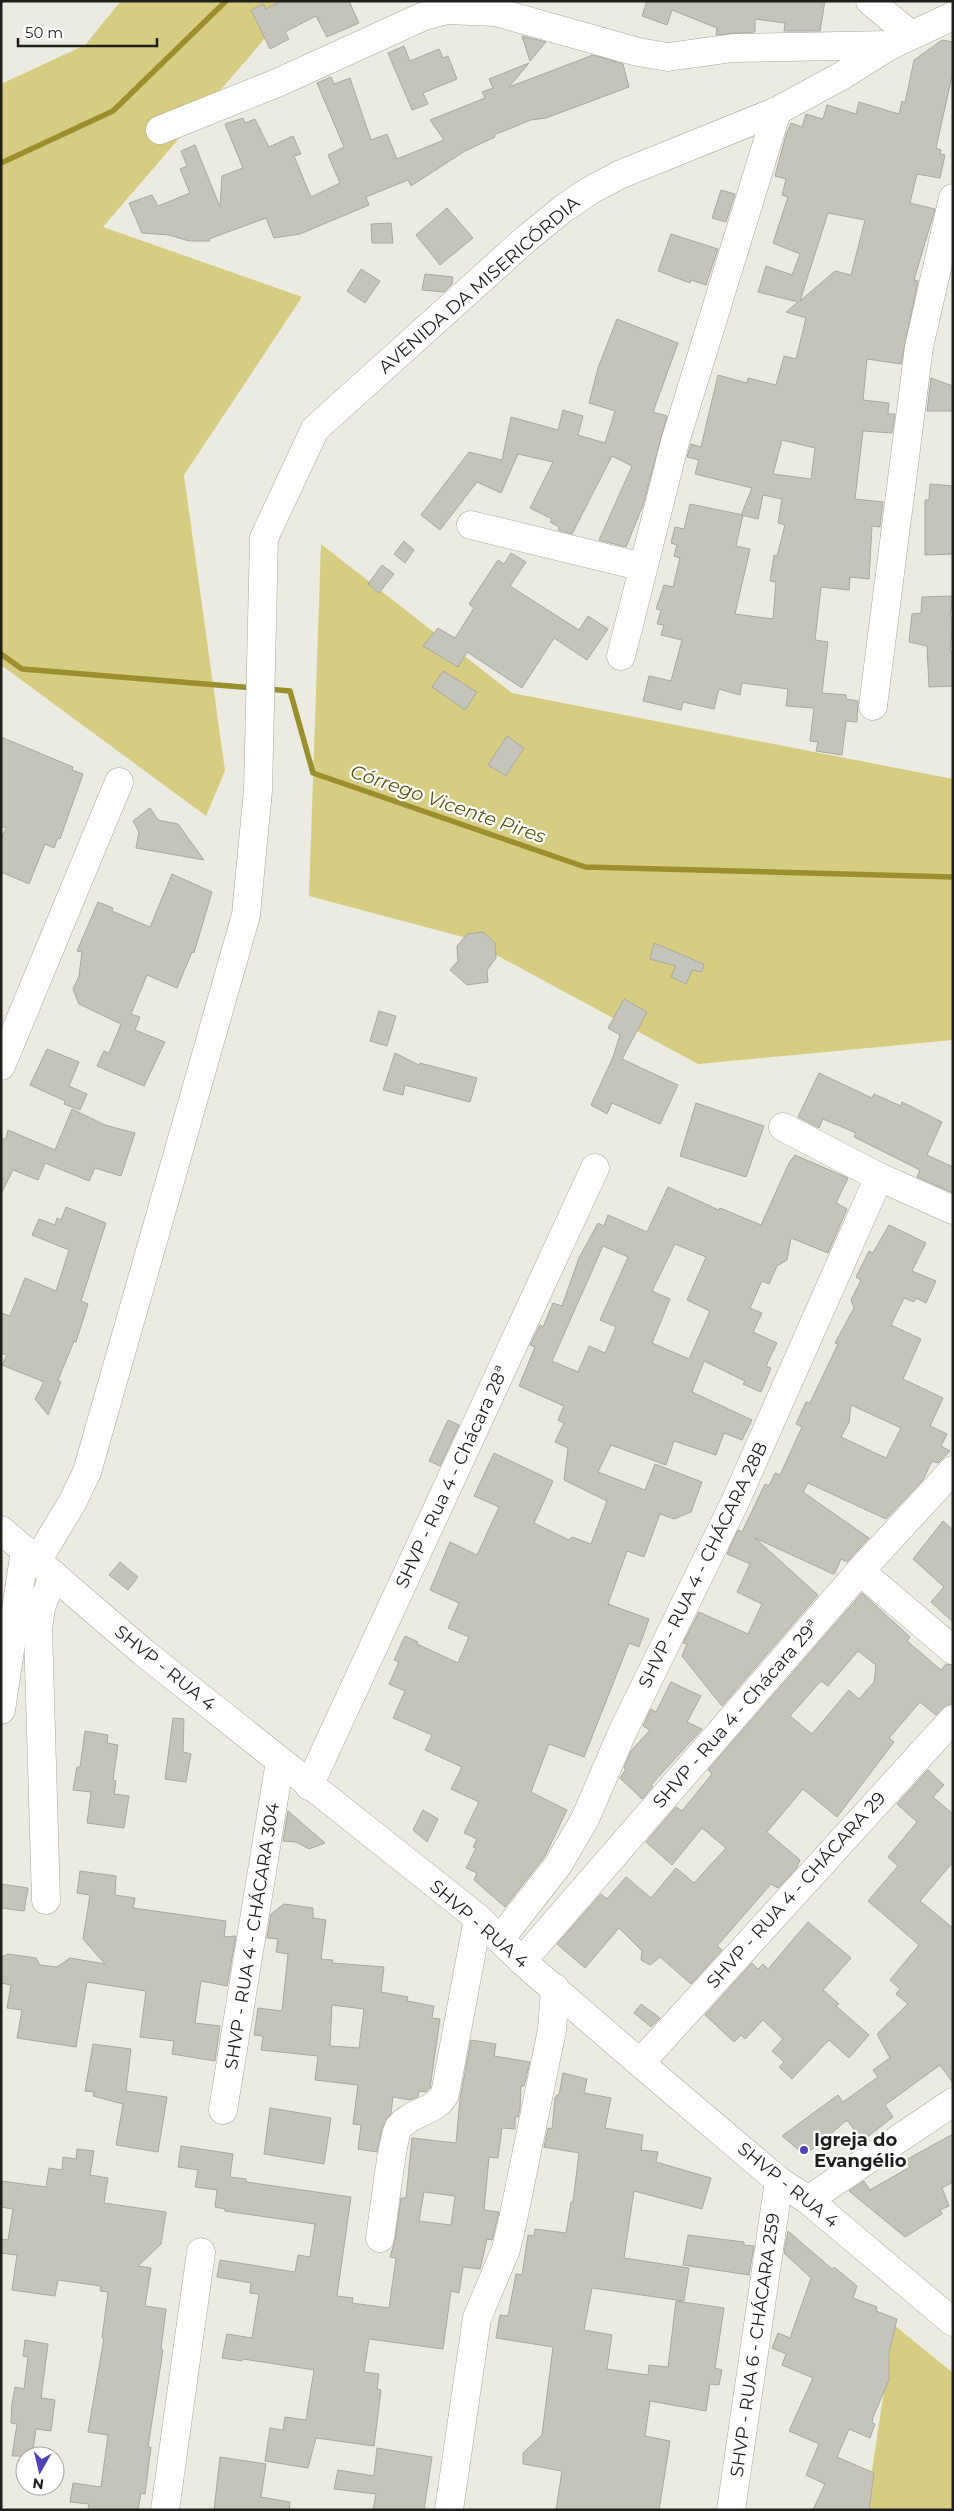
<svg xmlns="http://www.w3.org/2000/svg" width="954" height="2511" viewBox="0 0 954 2511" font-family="Montserrat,sans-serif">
<rect width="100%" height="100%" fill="#ecebe1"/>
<!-- green -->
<g fill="#d6cd83">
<path d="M121,1H297L103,227L302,297L184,475L225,771L206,816L1,665V84L85,45Z"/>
<path d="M321,544L512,693L953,779V1040L698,1064L463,937L309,896Z"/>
<path d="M894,2325L953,2373V2510H866Z"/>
</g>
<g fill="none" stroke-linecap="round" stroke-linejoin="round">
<!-- stream -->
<g stroke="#9a8e2d" stroke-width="5.5">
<path d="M1,163L113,111L226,1"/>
<path d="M1,654L22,669L254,688"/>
<path d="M268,689L290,691L313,773L585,867L953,877"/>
</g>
</g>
<!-- building -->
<g fill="#c5c4ba" stroke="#aaa9a0" fill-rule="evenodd">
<path d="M281,1H349L359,23L327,37L316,16L285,32L289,39L270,49L251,10L263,4L266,9Z"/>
<path d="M647,1H825L820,31H784L785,23L755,19V32L716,35L717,28L672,10L667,25L642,16Z"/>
<path d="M522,36L546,42L530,61Z"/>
<path d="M942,40L953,42V71L936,148L941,150L940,154L945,155L940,178L917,174L910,203L935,209L914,280L918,281L901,364L867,359L863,400L889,403L888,414H895L892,433L863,431L855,499L883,502L880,527L872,526L869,579L850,577L849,590L821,587L815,640L828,642L822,693L846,695V699L858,701L857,722L846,721L842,755L816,751L818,742L810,741L814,708L786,706L788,689L742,683L740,695L719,689L714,709L683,702L681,710L643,701L649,676L671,681L682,640L661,635L664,625L657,624L661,610L656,609L664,585L673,587L680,558L674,556L677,545L671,543L675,527L684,529L690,504L743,515L736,546L750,549L735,614L773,619L776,582L770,581L774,555L777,556L785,525L778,523L782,499L763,495L758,519L741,515L752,488L695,474L699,460L687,457L691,444L701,447L718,375L747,383L748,378L776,385L784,356L796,359L806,318L786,312L798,302L758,292L766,266L792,275L800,254L773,243L788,197L782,195L786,179L775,176L786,135L791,123L802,127L806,114L823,119L827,105L856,114L859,102L899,114L902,101L905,103L914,60ZM828,213L865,220L851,275L835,271L800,301ZM782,440L815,448L811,479L773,474Z"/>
<path d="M404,46L410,61L439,49L443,58L448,56L457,79L423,93L428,104L412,110L388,53Z"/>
<path d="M593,55L623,64L629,87L546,118L531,120L494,135L495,137L465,151L411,186L408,180L366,197L369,205L300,234L274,238L266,218L209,239L210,241H189L169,235L142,233L129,203L152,195L158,206L190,193L180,169L187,166L181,151L195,145L220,207L222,176L243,168L225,124L243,118L245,123L255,119L269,147L293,136L301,154L294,156L311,197L340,183L328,155L344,147L317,83L331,77L334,84L350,78L371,140L387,134L397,159L444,140L430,120L485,98L482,92L493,88L489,79L529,63L509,87Z"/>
<path d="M721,190L735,194L726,222L712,218Z"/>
<path d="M447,208L473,238L440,265L416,235Z"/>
<path d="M391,223L393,243H372L371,224Z"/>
<path d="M671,234L718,249L706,285L691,280L690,283L658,271Z"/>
<path d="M361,269L380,281L365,303L347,291Z"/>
<path d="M425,274L453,277L452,284L444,292L422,290Z"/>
<path d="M617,319L678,343L653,412L667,416L643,505L626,547L599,540L632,466L612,456L572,534L558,530L559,527L550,522L552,519L530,508L553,462L518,454L501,493L477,482L440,530L421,515L469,452L502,460L511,417L558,430L563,410L583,416L578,435L605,443L615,411L589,403L598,368Z"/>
<path d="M931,378L953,386V411H927Z"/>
<path d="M930,484L953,486V554L925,555V500H929Z"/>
<path d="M404,541L414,550L405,563L394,554Z"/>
<path d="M511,553L526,562L510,586L579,630L588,616L608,629L587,660L554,638L522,688L467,652L458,667L423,646L438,628L455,638L474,608L469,604L498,560L504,564Z"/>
<path d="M382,565L394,574L379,593L368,584Z"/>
<path d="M953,596L950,616L953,619L950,650L953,654V686L929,687L927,646L909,642L912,614L921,613L922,597Z"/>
<path d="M443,671L477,692L465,710L432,687Z"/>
<path d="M507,736L524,748L506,776L488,765Z"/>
<path d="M1,737L73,767L72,770L83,774L60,839L58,838L54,848L45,844L29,884L1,872V839L6,828L1,826Z"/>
<path d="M150,808L158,820L178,824L204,860L136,848L139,832L133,821Z"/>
<path d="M172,874L212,892L194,953L192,952L177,988L147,975L131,1014L140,1017L135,1030L165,1042L144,1086L97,1066L104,1051L109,1053L121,1024L79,1004L73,989L79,976L82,952L77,951L98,902L113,908L112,911L150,927Z"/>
<path d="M483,932L495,943L496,958L487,970L488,982L467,985L450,970L458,961L457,946L467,934Z"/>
<path d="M654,943L704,964L702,972L692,970L686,984L671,977L676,966L650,959Z"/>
<path d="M624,999L647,1012L622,1059L678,1085L660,1124L612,1103L607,1114L591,1105L613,1057L620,1035L608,1028Z"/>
<path d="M379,1011L396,1016L387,1046L370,1041Z"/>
<path d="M47,1049L79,1062L69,1086L87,1094L80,1110L64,1104L65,1101L30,1085Z"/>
<path d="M395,1053L419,1065L420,1063L477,1078L470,1102L405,1085L403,1095L383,1090Z"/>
<path d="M819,1073L872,1098L874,1094L901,1106L902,1102L942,1122L927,1155L953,1167V1193L917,1177L920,1170L854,1137L856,1133L823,1119L819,1128L798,1117Z"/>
<path d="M696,1103L764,1126L746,1177L680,1156Z"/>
<path d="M72,1109L105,1125L135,1133L121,1176L95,1168L89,1181L45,1163L38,1180L13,1170L1,1194V1140L6,1138L8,1130L55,1150Z"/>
<path d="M795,1155L848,1178L836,1203L847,1209L828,1253L791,1238L787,1260L777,1266L769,1284L762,1281L750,1308L762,1313L753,1332L777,1343L766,1366L771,1368L761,1392L743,1384L745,1381L704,1361L692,1392L752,1420L742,1440L724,1433L716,1455L674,1441L666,1465L611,1445L598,1472L645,1490L655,1464L702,1482L691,1512L674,1519L660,1514L644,1557L627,1551L608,1604L649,1619L639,1647L629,1643L584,1757L549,1744L531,1792L567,1810L545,1856L505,1907L474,1880L477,1873L466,1868L476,1848L473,1847L477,1839L464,1833L479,1802L451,1789L462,1767L425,1750L432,1735L393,1718L405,1691L389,1684L399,1662L394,1660L405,1636L418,1642L417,1644L458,1663L469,1637L448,1628L459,1603L430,1590L450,1542L477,1555L499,1507L474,1496L494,1453L553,1481L534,1523L569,1540L572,1537L591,1544L607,1501L564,1480L568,1448L555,1442L564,1423L558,1420L564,1406L519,1386L535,1347L530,1345L540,1325L543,1327L553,1303L562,1306L579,1258L598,1223L604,1226L608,1215L647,1232L668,1187L719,1210L720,1208L761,1225L789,1163ZM675,1244L706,1257L687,1300L710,1311L689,1359L652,1343L670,1299L652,1291ZM603,1246L628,1257L600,1320L616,1327L605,1353L589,1346L578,1372L552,1361Z"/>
<path d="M66,1207L106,1223L81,1301L88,1304L76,1342L74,1341L58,1380L61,1382L48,1415L35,1399L44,1382L2,1365L7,1355L1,1353V1313L10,1316L25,1278L56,1291L69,1250L32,1235L39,1219L55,1225L57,1218L61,1220Z"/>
<path d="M889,1225L926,1243L912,1271L936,1281L926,1303L916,1298L914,1302L904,1298L891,1325L921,1339L903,1379L943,1398L930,1426L947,1434L941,1446L950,1451L938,1463L932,1461L923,1480L886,1519L808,1483L803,1492L869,1538L847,1562L841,1559L835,1573L833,1574L755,1538L818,1595L722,1706L682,1656L687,1644L683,1643L699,1612L748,1634L762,1604L737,1592L750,1564L727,1554L738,1530L742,1532L765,1484L769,1486L775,1473L780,1475L802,1427L796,1424L806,1402L810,1403L838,1344L835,1343L854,1308L851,1300L861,1280L856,1277L869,1251L873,1253ZM851,1405L901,1428L886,1458L841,1437L849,1422Z"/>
<path d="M448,1420L459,1425L440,1466L429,1461Z"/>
<path d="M943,1521L953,1530V1622L931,1602L944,1587L913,1559Z"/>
<path d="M120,1562L138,1577L128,1590L109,1575Z"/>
<path d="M862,1593L910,1637L907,1641L941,1670L946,1664L953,1665V1702L936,1715L920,1702L889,1738L894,1742L837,1817L803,1789L767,1832L800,1860L796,1869L778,1888L771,1884L717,1946L722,1950L691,1984L660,1957L650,1965L641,1960L642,1951L619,1928L585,1968L557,1944L601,1894L607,1899L626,1877L651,1898L676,1868L694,1883L726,1848L702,1828L672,1865L646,1842L676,1807L682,1811L712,1774L708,1770ZM858,1651L876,1665L874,1682L859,1699L849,1690L812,1734L790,1716L821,1681L828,1686Z"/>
<path d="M671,1682L701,1696L687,1722L702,1729L651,1785L653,1786L642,1799L620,1778L626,1769L624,1768L631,1751L650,1730L643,1726L651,1709L656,1712Z"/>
<path d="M173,1718L184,1719L183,1752L191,1754L186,1782L165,1779Z"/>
<path d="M85,1731L108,1735L107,1743L118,1745L113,1780L116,1781L114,1794L129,1796L124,1828L87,1823L91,1792L73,1790L77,1767H80Z"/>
<path d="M928,1770L944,1785L933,1797L953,1814V1862L920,1901L953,1928V2083L940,2065L885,2105L893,2117L862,2141L848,2121H846L805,2155L782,2136L838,2095L843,2102L878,2077L873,2070L890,2058L877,2034L908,2004L896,1994L900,1989L890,1980L919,1945L868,1901L898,1866L888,1857L917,1822L897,1804Z"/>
<path d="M423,1810L438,1819L427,1842L413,1830Z"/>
<path d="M288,1811L325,1843L309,1849L296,1842L283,1841Z"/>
<path d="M80,1871L116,1876L115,1895L135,1898L133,1908L226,1921L224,1937L236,1936L227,1986L201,1981L195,2023L220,2026L215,2061L172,2054L174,2041L140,2037L146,1991L87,1982L76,2047L17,2038L22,2010L7,2008L11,1985L1,1983V1957L8,1954L36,1958L40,1965L57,1967L70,1958L105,1964L83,1939L90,1895L77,1893Z"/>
<path d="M1,1884L28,1888L24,1911L1,1908Z"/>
<path d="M284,1904L313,1908V1918L326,1920L321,1959L333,1960L332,1963L384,1967L381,1992L408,1997L407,2001L434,2006L432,2018L440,2019L430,2088L426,2092L419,2091L418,2097L410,2100L393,2097L391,2113L382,2128L377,2152L358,2149L361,2125L353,2124L358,2085L315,2080L318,2056L261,2050L263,2036L254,2035L258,2008L282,2011L288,1954L276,1952L278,1939L267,1938L271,1914ZM332,2005L364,2009L359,2048L330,2046Z"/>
<path d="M808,1922L851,1958L823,1990L839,2004L836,2006L869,2035L849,2058L829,2040L792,2079L779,2067L784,2062L772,2051L783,2039L763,2020L745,2039L741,2035L734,2042L705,2015L752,1963L758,1969L763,1964L768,1969Z"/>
<path d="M641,2004L660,2018L651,2027L634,2013Z"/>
<path d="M471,2040L496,2044L494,2056L530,2062L524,2086H521L520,2108L518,2117H515V2129L502,2128L498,2158L489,2157L484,2210L499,2212L492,2240L487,2239L480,2269L463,2267L459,2293L451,2291L443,2349L369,2339L364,2372L379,2374L377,2389L381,2390L374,2446L316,2438L308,2468L265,2461L270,2428L283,2430L285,2417L306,2420L314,2370L243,2359L242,2361L222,2358L227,2334L252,2338L259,2294L250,2293L251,2283L217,2277L220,2260L295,2272L298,2255L310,2257L315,2224L225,2211V2209L215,2207L217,2190L195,2187L198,2170L178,2167L181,2146L233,2154L230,2177L246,2179V2182L351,2197L337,2296L353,2298L352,2303L389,2308L396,2258L390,2257L395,2240L401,2198H406L412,2138L456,2143L460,2099ZM424,2192L455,2196L451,2225L419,2221Z"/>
<path d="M93,2044L131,2049L126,2091L167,2097L158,2152L116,2145L123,2104L93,2096L94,2092L85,2091Z"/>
<path d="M563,2073L587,2079L584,2093L611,2098L605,2128L643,2135L641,2150L658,2152L656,2162L711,2178L702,2209L634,2191L624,2258L689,2268L684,2301L592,2288L584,2330L612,2335L607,2369L648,2375L649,2365L668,2367L676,2301L724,2308L715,2368L722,2370L719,2385L710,2384L706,2411L650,2401L645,2436L670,2441L659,2510H556L562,2471L523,2464V2453L542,2435L553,2347L496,2338L500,2315L508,2316L516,2274L522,2275L528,2235L534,2236L535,2229L566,2233L571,2202H573L579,2153L544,2147L548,2128L552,2129L555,2098L557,2095H559Z"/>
<path d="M270,2108L331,2118L324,2164L264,2154Z"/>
<path d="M953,2134V2182L942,2188L949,2206L940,2210L942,2214L905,2237L849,2191L864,2181L870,2190L910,2167L906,2160Z"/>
<path d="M77,2149L94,2151L90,2175L108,2178L104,2203L166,2212L161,2244L138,2266L151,2268L145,2306L166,2309L161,2349L163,2350L148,2447H151L145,2494L141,2493L138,2510H88L89,2504L70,2502L73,2483L101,2487L108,2435L88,2432L104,2338H102L108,2292L100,2291L101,2286L58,2280L55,2296L12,2290L17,2255L1,2253V2239L8,2240L13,2209L1,2207V2181L46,2187L49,2168L62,2170L63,2157L76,2159Z"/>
<path d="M788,2231L832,2269L834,2267L857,2286L853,2298L877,2307L876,2311L897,2319L889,2354V2380L873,2417L872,2423L875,2424L870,2438L849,2429L837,2457L874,2473L869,2510H813L825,2484L806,2475L819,2444L789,2431L813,2378L782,2365L786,2354L772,2348L778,2333L790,2338L811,2278L784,2253Z"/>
<path d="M688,2235L744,2242V2245L754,2246L749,2275L683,2265Z"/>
<path d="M25,2340L48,2344L41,2398L55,2400L51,2431L36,2429L32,2456H12L17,2424L11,2423L12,2404L15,2387L24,2389L28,2357L23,2356Z"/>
<path d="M377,2448L432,2457L424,2510H373L376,2494L334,2489L338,2470L374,2476Z"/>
<path d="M220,2457L266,2464L261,2497L290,2502L289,2510H214Z"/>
</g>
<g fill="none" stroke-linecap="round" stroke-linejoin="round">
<defs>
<g id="minor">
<path d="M870,1L911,35"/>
<path d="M160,130L277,83L424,16L447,10L496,12L638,52L668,57L733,48L891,45"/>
<path d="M471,525L643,567"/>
<path d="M621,656L675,442L777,111"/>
<path d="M873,706L919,347L953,198"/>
<path d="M1,1066L119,782"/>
<path d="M783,1127L879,1177L953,1210"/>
<path d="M1,1530L143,1652L478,1918L522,1961L640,2063L779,2181L808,2200L953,2322"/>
<path d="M37,1561L72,1503L87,1472L246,915L258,790L264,538L315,429L526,239L564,208L591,190L619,175L777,111L843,75L891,45L953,16"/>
<path d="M860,1571L953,1650"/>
<path d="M1,1710L25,1550"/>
<path d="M309,1786L595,1168"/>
<path d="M46,1900L38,1630L41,1607L54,1575"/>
<path d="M501,1938L558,1865L585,1819L622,1733L735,1502L879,1177"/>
<path d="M522,1961L860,1571L953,1470"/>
<path d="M640,2063L953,1719"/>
<path d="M223,2110L280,1761"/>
<path d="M808,2200L953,2102"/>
<path d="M380,2238C383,2221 392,2137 399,2127C412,2111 435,2113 445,2094L478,1918"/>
<path d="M165,2510L201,2252"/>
<path d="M449,2510L477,2318L506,2249L512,2224L552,2030L555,1988"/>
<path d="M731,2510L779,2181"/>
</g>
</defs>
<!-- minor casing -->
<use href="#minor" stroke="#a7a69c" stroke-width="29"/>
<!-- minor -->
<use href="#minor" stroke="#fff" stroke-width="28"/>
</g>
<!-- markers -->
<circle fill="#5042b9" stroke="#fff" stroke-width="2" cx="804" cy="2150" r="5"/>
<g text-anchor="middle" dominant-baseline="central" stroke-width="4.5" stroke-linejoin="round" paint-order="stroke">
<!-- street labels -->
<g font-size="18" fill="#1f1e1b" stroke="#fff">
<text transform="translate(479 285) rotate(-41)">AVENIDA DA MISERICÓRDIA</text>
<text transform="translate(452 1477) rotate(-65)">SHVP - Rua 4 - Chácara 28ª</text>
<text transform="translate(703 1565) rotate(-64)">SHVP - RUA 4 - CHÁCARA 28B</text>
<text transform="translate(165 1668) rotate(39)">SHVP - RUA 4</text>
<text transform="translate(736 1714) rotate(-49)">SHVP - Rua 4 - Chácara 29ª</text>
<text transform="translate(796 1890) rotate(-48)">SHVP - RUA 4 - CHÁCARA 29</text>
<text transform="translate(479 1924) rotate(41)">SHVP - RUA 4</text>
<text transform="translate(252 1936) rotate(-81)">SHVP - RUA 4 - CHÁCARA 304</text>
<text transform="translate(788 2185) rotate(39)">SHVP - RUA 4</text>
<text transform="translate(755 2345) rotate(-82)">SHVP - RUA 6 - CHÁCARA 259</text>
</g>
<!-- poi labels -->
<g font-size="18" font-weight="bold" fill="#1f1e1b" stroke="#fff" text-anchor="start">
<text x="814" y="2140">Igreja do<tspan x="814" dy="21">Evangélio</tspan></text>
</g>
<!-- water labels -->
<g font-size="19" font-style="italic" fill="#5a5207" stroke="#fff">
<text transform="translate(448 804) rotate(19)">Córrego Vicente Pires</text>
</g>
</g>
<!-- border -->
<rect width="954" height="2511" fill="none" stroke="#1f1e1b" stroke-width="5"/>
<!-- north arrow -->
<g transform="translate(40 2471) rotate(188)"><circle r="24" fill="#ffffff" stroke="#a5a5a4"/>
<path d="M0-4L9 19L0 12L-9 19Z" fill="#5042b9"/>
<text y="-8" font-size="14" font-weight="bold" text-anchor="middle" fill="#1f1e1b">N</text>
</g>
<!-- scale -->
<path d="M18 38v8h139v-8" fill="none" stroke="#1f1e1b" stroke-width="2.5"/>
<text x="25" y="38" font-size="15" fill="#1f1e1b" stroke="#ffffff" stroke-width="4" paint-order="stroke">50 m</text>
</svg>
